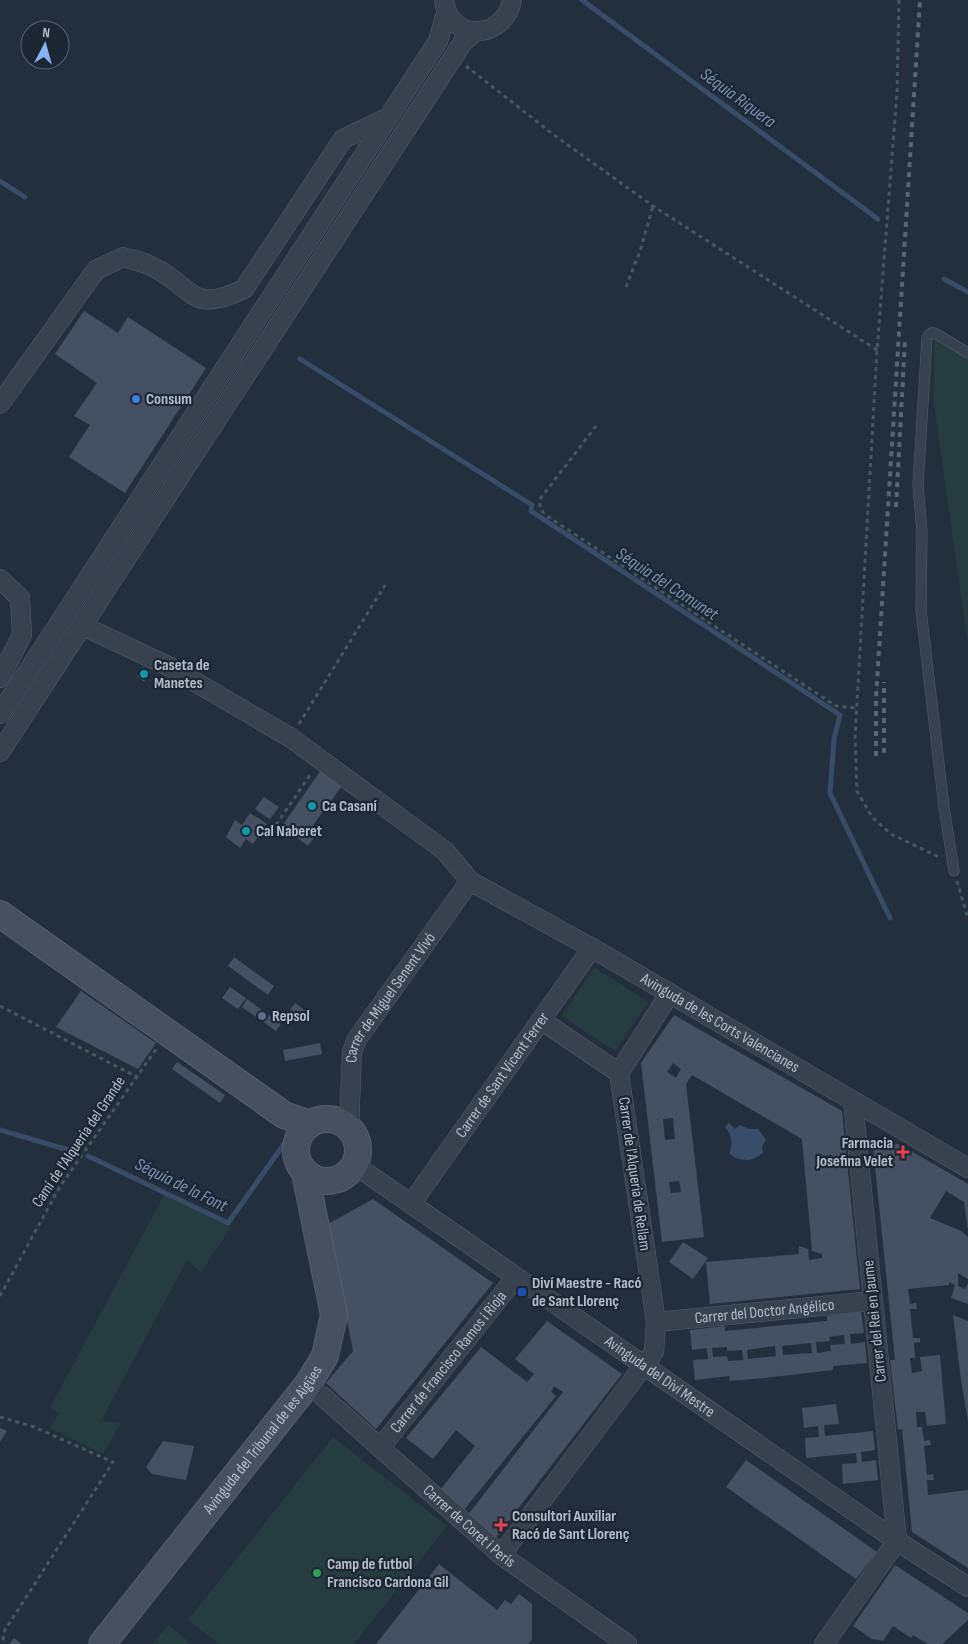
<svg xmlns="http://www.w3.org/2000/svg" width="968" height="1644" viewBox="0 0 968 1644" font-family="'Sofia Sans Condensed',sans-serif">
<rect width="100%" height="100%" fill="#242f3e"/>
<!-- green -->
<g fill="#263c3f">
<path d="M934,336L968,358V645L934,405Z"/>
<path d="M594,967L648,1002L615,1051L562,1016Z"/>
<path d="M164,1195L231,1227L201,1272L187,1260L101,1421L121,1423L103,1454L50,1428L59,1413L50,1408Z"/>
<path d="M333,1437L447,1526L354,1644H219L188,1620Z"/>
<path d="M169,1625L191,1644H152Z"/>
</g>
<!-- water -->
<path fill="#394c67" d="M729,1123L735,1129L740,1125L750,1129H758L766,1140L762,1146L763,1153C752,1162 740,1163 729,1153C733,1144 732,1134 725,1127Z"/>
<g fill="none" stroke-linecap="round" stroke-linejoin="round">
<!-- stream -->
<g stroke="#394c67" stroke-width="5">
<path d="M582,0L878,219"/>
<path d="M0,181L25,197"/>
<path d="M944,279L968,292"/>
<path d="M300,359L532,505L531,511L840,715L834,739L830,793L890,918"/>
<path d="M0,1130L75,1152"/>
<path d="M88,1156L228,1223L284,1144"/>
</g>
</g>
<!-- building -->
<g fill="#455162" fill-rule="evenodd">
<path d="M84,311L118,333L128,317L206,368L125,493L69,457L90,425L74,416L97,383L55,354Z"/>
<path d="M143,667L151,672L144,682L137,676Z"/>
<path d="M321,770L342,786L313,825L320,830L308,846L282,826Z"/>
<path d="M264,797L279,807L270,819L255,809Z"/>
<path d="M250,813L267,824L253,844L246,839L240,848L226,837L235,820L242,825Z"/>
<path d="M234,957L274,986L268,995L228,966Z"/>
<path d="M230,987L246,998L238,1009L222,998Z"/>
<path d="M81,991L156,1043L138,1069L56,1027Z"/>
<path d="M247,999L281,1024L276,1031L242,1007Z"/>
<path d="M295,1003L307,1012L302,1018L290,1010Z"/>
<path d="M674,1015L842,1111L860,1289L710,1304L706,1262L799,1254V1246L808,1249L809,1260L822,1258V1254L812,1251L802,1139L692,1075L686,1084L704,1237L662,1242L641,1063ZM673,1063L681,1069L676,1078L667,1072ZM673,1118L675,1139L665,1140L663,1119ZM832,1155L833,1165L823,1166L821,1156ZM679,1181L681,1192L671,1193L669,1182Z"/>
<path d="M320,1043L322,1054L285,1061L283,1050Z"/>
<path d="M177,1062L225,1095L220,1103L172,1069Z"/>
<path d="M899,1144L968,1184V1231L964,1202L946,1191L930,1218L961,1231L968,1237V1279L958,1273V1286L965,1289L968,1283V1304L951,1298L955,1285L949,1282V1285L908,1289L910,1304L916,1303L917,1309H910L913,1338H920V1342L914,1343L915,1358H910L912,1373L922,1371L920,1357L940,1355L946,1424L927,1426L925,1412H916L917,1427H922L924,1441L930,1440L931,1445L924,1446L927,1475L933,1474L934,1480H927L928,1495L968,1490V1568L912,1532L902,1429L898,1430L890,1360H895L873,1147Z"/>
<path d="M373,1199L493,1283L376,1429L326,1383L353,1351L328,1224Z"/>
<path d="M683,1242L708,1258L693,1279L669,1262Z"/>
<path d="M861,1312L864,1333L850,1334L851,1344L865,1342L867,1363L833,1366V1370L764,1378L730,1381L729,1376L695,1380L693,1360L708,1359L707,1348L692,1350L690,1330L725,1326V1331L827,1321V1316ZM844,1335L845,1344L830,1345L831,1351L817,1353L816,1342L830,1341L829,1337ZM811,1343L812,1353L783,1355L782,1346ZM775,1346L776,1356L748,1359L747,1350ZM727,1347V1351L742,1350L743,1360L728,1361L727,1356L713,1357L712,1348Z"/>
<path d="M953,1315L968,1321V1421L961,1380Z"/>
<path d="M547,1321L622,1374L494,1540L467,1516L563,1392L554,1386L551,1392L556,1396L463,1511L440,1490L475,1446L456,1430L433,1459L406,1438L481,1347L527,1382L534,1374L515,1359Z"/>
<path d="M836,1404L839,1424L824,1425L825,1436L873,1431L875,1450L861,1452L862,1462L876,1460L878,1480L843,1484L842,1464L857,1463L856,1453L806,1458L805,1438L819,1437L818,1426L804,1428L802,1408Z"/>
<path d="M0,1428L7,1431L0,1442Z"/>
<path d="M163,1441L194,1446L186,1480L152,1474L146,1467Z"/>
<path d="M746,1460L877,1552L856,1579L726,1487Z"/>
<path d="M439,1564L497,1610L505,1600L511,1604L519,1594L532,1604V1640L528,1644H376Z"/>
<path d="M895,1565L968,1613V1620L942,1644H928L913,1635L911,1638L893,1626L883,1641L872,1639L853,1626Z"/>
<path d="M14,1638L22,1644H9Z"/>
</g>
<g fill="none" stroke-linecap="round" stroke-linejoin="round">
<defs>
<path id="lane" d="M954,871L944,807L921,610L922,532L918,485L927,338L931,333H935L968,353"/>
<g id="street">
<path d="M444,0C449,42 504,41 512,0"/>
<path d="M0,404L96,270L123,257C133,260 144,262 153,267C194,287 190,315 244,289L343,139L387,118"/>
<path d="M0,579L20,598L22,635L0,678"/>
<path id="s1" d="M83,626L168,666L291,738L445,851L470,881L592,948L968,1168"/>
<path d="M0,714L438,41L446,13"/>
<path d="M0,752L454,56L463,42L475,32"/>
<path d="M541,1020L619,1073"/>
<path id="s2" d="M349,1128L352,1052L357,1039L470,881"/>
<path id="s3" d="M355,1165L897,1541L968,1587"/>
<path id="s4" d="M411,1204L592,948"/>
<path id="s5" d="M656,1322L873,1301"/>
<path id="s6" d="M321,1395L501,1555L627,1644"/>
<path id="s7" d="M380,1448L516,1277"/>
<path d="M501,1555L654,1352L656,1322L619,1073L670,993"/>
<path d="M824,1644L897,1541L853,1101"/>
</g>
<g id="secondary">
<path d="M0,914L284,1115L310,1124"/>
<circle cx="327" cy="1150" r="31"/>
<path id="s8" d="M102,1644L308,1384L325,1356L334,1315L305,1173"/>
</g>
</defs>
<!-- lane casing -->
<use href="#lane" stroke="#565f6c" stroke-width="11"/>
<!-- street casing -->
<use href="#street" stroke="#565f6c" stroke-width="20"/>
<!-- secondary casing -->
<use href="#secondary" stroke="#565f6c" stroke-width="28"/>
<!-- path -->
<g stroke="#44595c" stroke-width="3" stroke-dasharray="4 4" stroke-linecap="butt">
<path d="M899,0L897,92L877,350L855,738L857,791L872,817L891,834L939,857"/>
<path d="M466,66L554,135L653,206L877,350"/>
<path d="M626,287L640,251L653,206"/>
<path d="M596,426L540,499V507L544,514L836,706L856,708"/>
<path d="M299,724L385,585"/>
<path d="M276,825L312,772"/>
<path d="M957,881L968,919"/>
<path d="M0,1006L137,1077"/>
<path d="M0,1296L59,1188L157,1048"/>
<path d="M0,1417L34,1427L113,1462L5,1630L2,1644"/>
</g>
<!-- lane -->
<use href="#lane" stroke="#38414e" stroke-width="10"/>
<!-- street -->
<use href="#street" stroke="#38414e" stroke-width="19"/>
<!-- secondary -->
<use href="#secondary" stroke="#465061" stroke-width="26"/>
<!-- rail -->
<g stroke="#5a6575" stroke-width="4" stroke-dasharray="5 5" stroke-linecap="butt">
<path d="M896,507L905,340"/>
<path d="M884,753V682"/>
<path d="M876,756V698L920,0"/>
</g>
</g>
<!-- markers -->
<circle fill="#3f7fe0" stroke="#1d2633" stroke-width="2" cx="136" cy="399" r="5"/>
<g fill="#0f9aa8" stroke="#1d2633" stroke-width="2">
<circle cx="144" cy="674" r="5"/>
<circle cx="312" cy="806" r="5"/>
<circle cx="246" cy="831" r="5"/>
</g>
<circle fill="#5c6f8a" stroke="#1d2633" stroke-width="2" cx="262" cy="1016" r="5"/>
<g fill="#e0444e" stroke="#1d2633" stroke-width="2">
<path d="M900.5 1144.5h5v5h5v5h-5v5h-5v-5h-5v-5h5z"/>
<path d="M498.5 1517.5h5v5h5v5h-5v5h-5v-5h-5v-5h5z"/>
</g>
<rect fill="#1a4fb4" stroke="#1d2633" stroke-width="2" x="517" y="1287" width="10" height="10" rx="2.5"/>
<circle fill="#2e9e5b" stroke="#1d2633" stroke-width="2" cx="317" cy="1573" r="5"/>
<g text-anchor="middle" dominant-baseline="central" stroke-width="4.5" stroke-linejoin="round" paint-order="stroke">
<!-- poi labels -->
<g font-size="16" font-weight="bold" fill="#b4bcc9" stroke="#1d2633" text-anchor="start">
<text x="146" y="399">Consum</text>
<text x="154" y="665">Caseta de<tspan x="154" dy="18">Manetes</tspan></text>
<text x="322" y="806">Ca Casaní</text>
<text x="256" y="831">Cal Naberet</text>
<text x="272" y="1016">Repsol</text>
<text x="893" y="1143" text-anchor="end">Farmacia<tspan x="893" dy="18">Josefina Velet</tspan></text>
<text x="532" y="1283">Diví Maestre - Racó<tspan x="532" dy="18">de Sant Llorenç</tspan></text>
<text x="512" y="1516">Consultori Auxiliar<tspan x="512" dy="18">Racó de Sant Llorenç</tspan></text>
<text x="327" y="1564">Camp de futbol<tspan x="327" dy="18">Francisco Cardona Gil</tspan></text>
</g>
<!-- street labels -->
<g font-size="16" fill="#b4bcc9" stroke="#1d2633">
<text stroke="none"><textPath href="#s2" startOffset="142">Carrer de Miguel Senent Vivó</textPath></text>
<text stroke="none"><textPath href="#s1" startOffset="754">Avinguda de les Corts Valencianes</textPath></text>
<text stroke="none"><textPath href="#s4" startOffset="158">Carrer de Sant Vicent Ferrer</textPath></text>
<text transform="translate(79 1142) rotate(-56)">Camí de l'Alqueria del Grande</text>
<text transform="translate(634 1174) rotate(82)">Carrer de l'Alqueria de Rellam</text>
<text stroke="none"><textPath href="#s5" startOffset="109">Carrer del Doctor Angélico</textPath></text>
<text transform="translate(875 1321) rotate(-96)">Carrer del Rei en Jaume</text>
<text stroke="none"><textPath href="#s7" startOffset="110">Carrer de Francisco Ramos i Rioja</textPath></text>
<text stroke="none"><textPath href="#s3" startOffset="371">Avinguda del Diví Mestre</textPath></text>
<text stroke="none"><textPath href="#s8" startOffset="260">Avinguda del Tribunal de les Aigües</textPath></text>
<text stroke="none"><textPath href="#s6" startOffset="198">Carrer de Coret i Peris</textPath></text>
</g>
<!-- water labels -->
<g font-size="18" font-style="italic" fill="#7c92b1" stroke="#1d2633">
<text transform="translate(738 98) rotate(36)">Séquia Riquera</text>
<text transform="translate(667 584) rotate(33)">Séquia del Comunet</text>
<text transform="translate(181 1185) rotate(26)">Séquia de la Font</text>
</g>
</g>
<!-- north arrow -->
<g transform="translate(45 45) rotate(6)"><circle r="24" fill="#1d2633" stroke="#59626f"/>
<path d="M0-4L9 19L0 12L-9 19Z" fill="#8ab4f8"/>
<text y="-8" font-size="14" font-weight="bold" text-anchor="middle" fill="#b4bcc9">N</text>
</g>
</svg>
